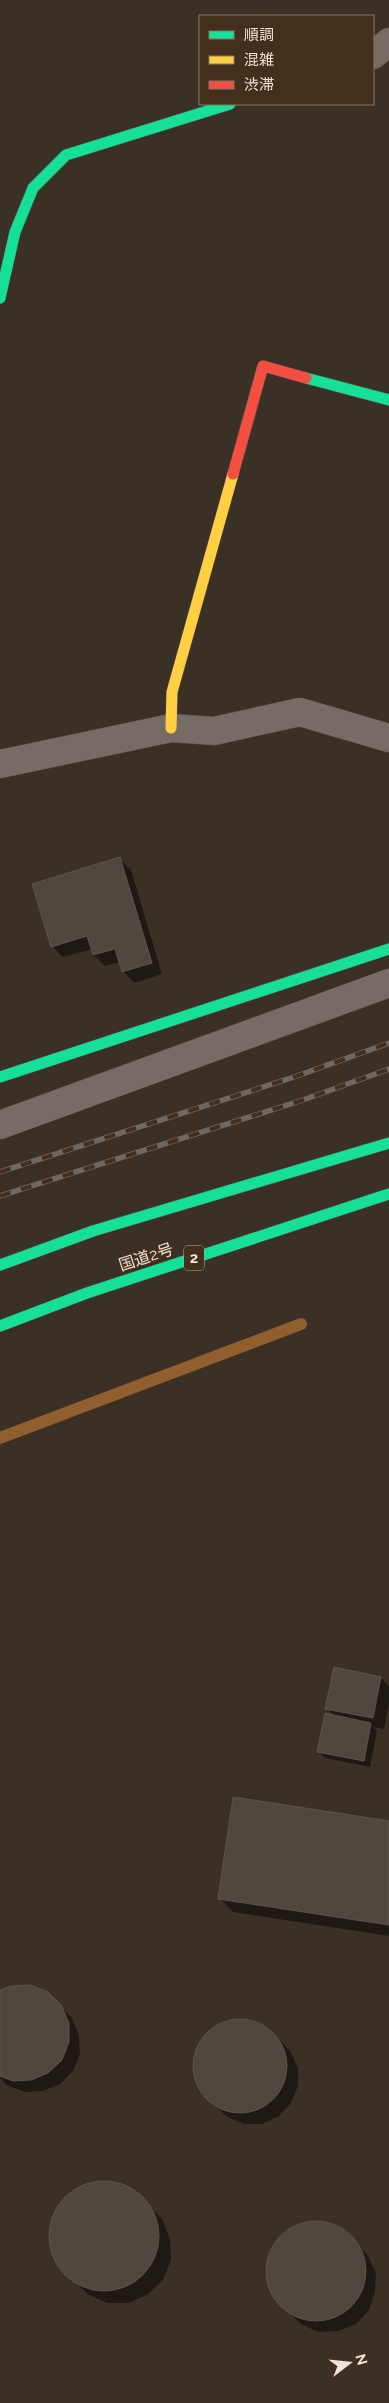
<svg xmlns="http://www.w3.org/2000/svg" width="389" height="2403" viewBox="0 0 389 2403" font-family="Raleway,'Noto Sans JP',sans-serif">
<rect width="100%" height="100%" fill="#3b3026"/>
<!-- shadow -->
<g fill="#0007">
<path d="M120,859L131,870L162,974L134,983L123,971L120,962L105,966L94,955L92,949L63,957L52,946Z"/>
<path d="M381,1678L389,1686V1704L384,1729L373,1727L377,1731L370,1767L325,1758L318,1751L335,1717L327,1708Z"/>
<path d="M389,1823V1936L233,1912L220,1898Z"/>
<path d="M0,1992L47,1993L72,2018L79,2035L80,2054L73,2071L60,2084L43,2091L25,2092L7,2085L0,2078Z"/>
<path d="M249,2019L266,2026L290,2051L298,2068V2086L291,2103L279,2116L262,2124H244L227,2117L202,2092L195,2076L194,2057L201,2040L214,2027L231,2020Z"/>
<path d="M92,2183H113L133,2191L162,2219L170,2239L171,2260L163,2280L148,2294L129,2303H108L89,2295L59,2267L51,2247L50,2226L58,2207L73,2191Z"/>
<path d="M305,2223H324L342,2230L368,2256L376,2273L375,2292L369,2310L356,2324L338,2331L318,2332L301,2324L275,2299L268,2282L267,2263L275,2245L288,2231Z"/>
</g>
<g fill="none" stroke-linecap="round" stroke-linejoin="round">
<!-- stream -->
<path stroke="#915f2e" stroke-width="12" d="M0,1438L301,1324"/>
</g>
<!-- building -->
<g fill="#50473e" stroke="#5d544b">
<path d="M120,857L152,963L122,972L115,949L93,955L87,936L51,947L32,884Z"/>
<path d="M334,1667L381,1677L373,1718L325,1709Z"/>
<path d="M325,1713L371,1723L364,1761L317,1752Z"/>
<path d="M233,1797L389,1821V1925L218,1899Z"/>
<path d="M30,1985L48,1992L61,2005L69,2023V2042L62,2060L48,2073L31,2080L13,2081L0,2076V1990L11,1986Z"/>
<circle cx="240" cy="2066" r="47"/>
<circle cx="104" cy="2236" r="55"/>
<circle cx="316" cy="2271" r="50"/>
</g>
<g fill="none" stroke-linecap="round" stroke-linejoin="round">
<defs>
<g id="street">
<path d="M373,55L389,42"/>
<path d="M0,764L171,728L214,731L300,712L389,738"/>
<path d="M0,1125L389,983"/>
</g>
<g id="fast">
<path d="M0,298L15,232L33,188L66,155L230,104"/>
<path d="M306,378L389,400"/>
<path d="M0,1077L389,949"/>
<path d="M0,1265L93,1231L389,1143"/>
<path d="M0,1326L87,1293L389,1194"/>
</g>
<path id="slow" d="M171,728L172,692L233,474"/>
<path id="jam" d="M233,474L263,366L306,378"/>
</defs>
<!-- street casing -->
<use href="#street" stroke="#564c44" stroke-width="29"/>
<!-- fast casing -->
<use href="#fast" stroke="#564c44" stroke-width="12"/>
<!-- slow casing -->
<use href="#slow" stroke="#564c44" stroke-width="12"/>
<!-- jam casing -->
<use href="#jam" stroke="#564c44" stroke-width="12"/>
<!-- street -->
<use href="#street" stroke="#766c65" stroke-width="28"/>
<!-- fast -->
<use href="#fast" stroke="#16e098" stroke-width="11"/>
<!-- slow -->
<use href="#slow" stroke="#ffcf43" stroke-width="11"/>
<!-- jam -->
<use href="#jam" stroke="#f24e42" stroke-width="11"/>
<defs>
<g id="rail">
<path d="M0,1172L294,1077L389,1043"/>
<path d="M0,1196L303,1100L389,1069"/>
</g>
</defs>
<!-- rail casing -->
<use href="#rail" stroke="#706761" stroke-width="5.5"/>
<!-- rail -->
<use href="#rail" stroke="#442f1d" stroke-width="4" stroke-dasharray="11" stroke-linecap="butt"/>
</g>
<g text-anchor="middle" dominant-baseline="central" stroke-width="4" stroke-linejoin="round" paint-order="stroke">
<!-- shield labels -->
<rect fill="#442f1d" stroke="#bcad9f" stroke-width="1" x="184" y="1245.5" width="20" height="25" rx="4"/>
<g font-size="15" font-weight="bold" fill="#f0e3d7">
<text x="194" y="1258">2</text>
</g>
<!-- street labels -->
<g font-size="16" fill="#f0e3d7" stroke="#442f1d">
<text transform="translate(146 1257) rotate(-18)">国道2号</text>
</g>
</g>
<!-- legend -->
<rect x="199" y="15" width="175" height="90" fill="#442f1d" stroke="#897767"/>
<rect x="209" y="31" width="25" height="8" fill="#16e098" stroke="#897767"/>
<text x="244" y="40" font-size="15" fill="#f0e3d7">順調</text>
<rect x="209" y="56" width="25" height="8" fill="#ffcf43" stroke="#897767"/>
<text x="244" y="65" font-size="15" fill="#f0e3d7">混雑</text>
<rect x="209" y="81" width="25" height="8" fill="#f24e42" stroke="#897767"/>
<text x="244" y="90" font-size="15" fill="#f0e3d7">渋滞</text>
<!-- north arrow -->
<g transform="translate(349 2363) rotate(74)" stroke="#442f1d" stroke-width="4" paint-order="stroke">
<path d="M0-4L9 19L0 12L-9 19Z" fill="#f0e3d7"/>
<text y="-8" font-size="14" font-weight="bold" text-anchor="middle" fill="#f0e3d7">N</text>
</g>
</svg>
